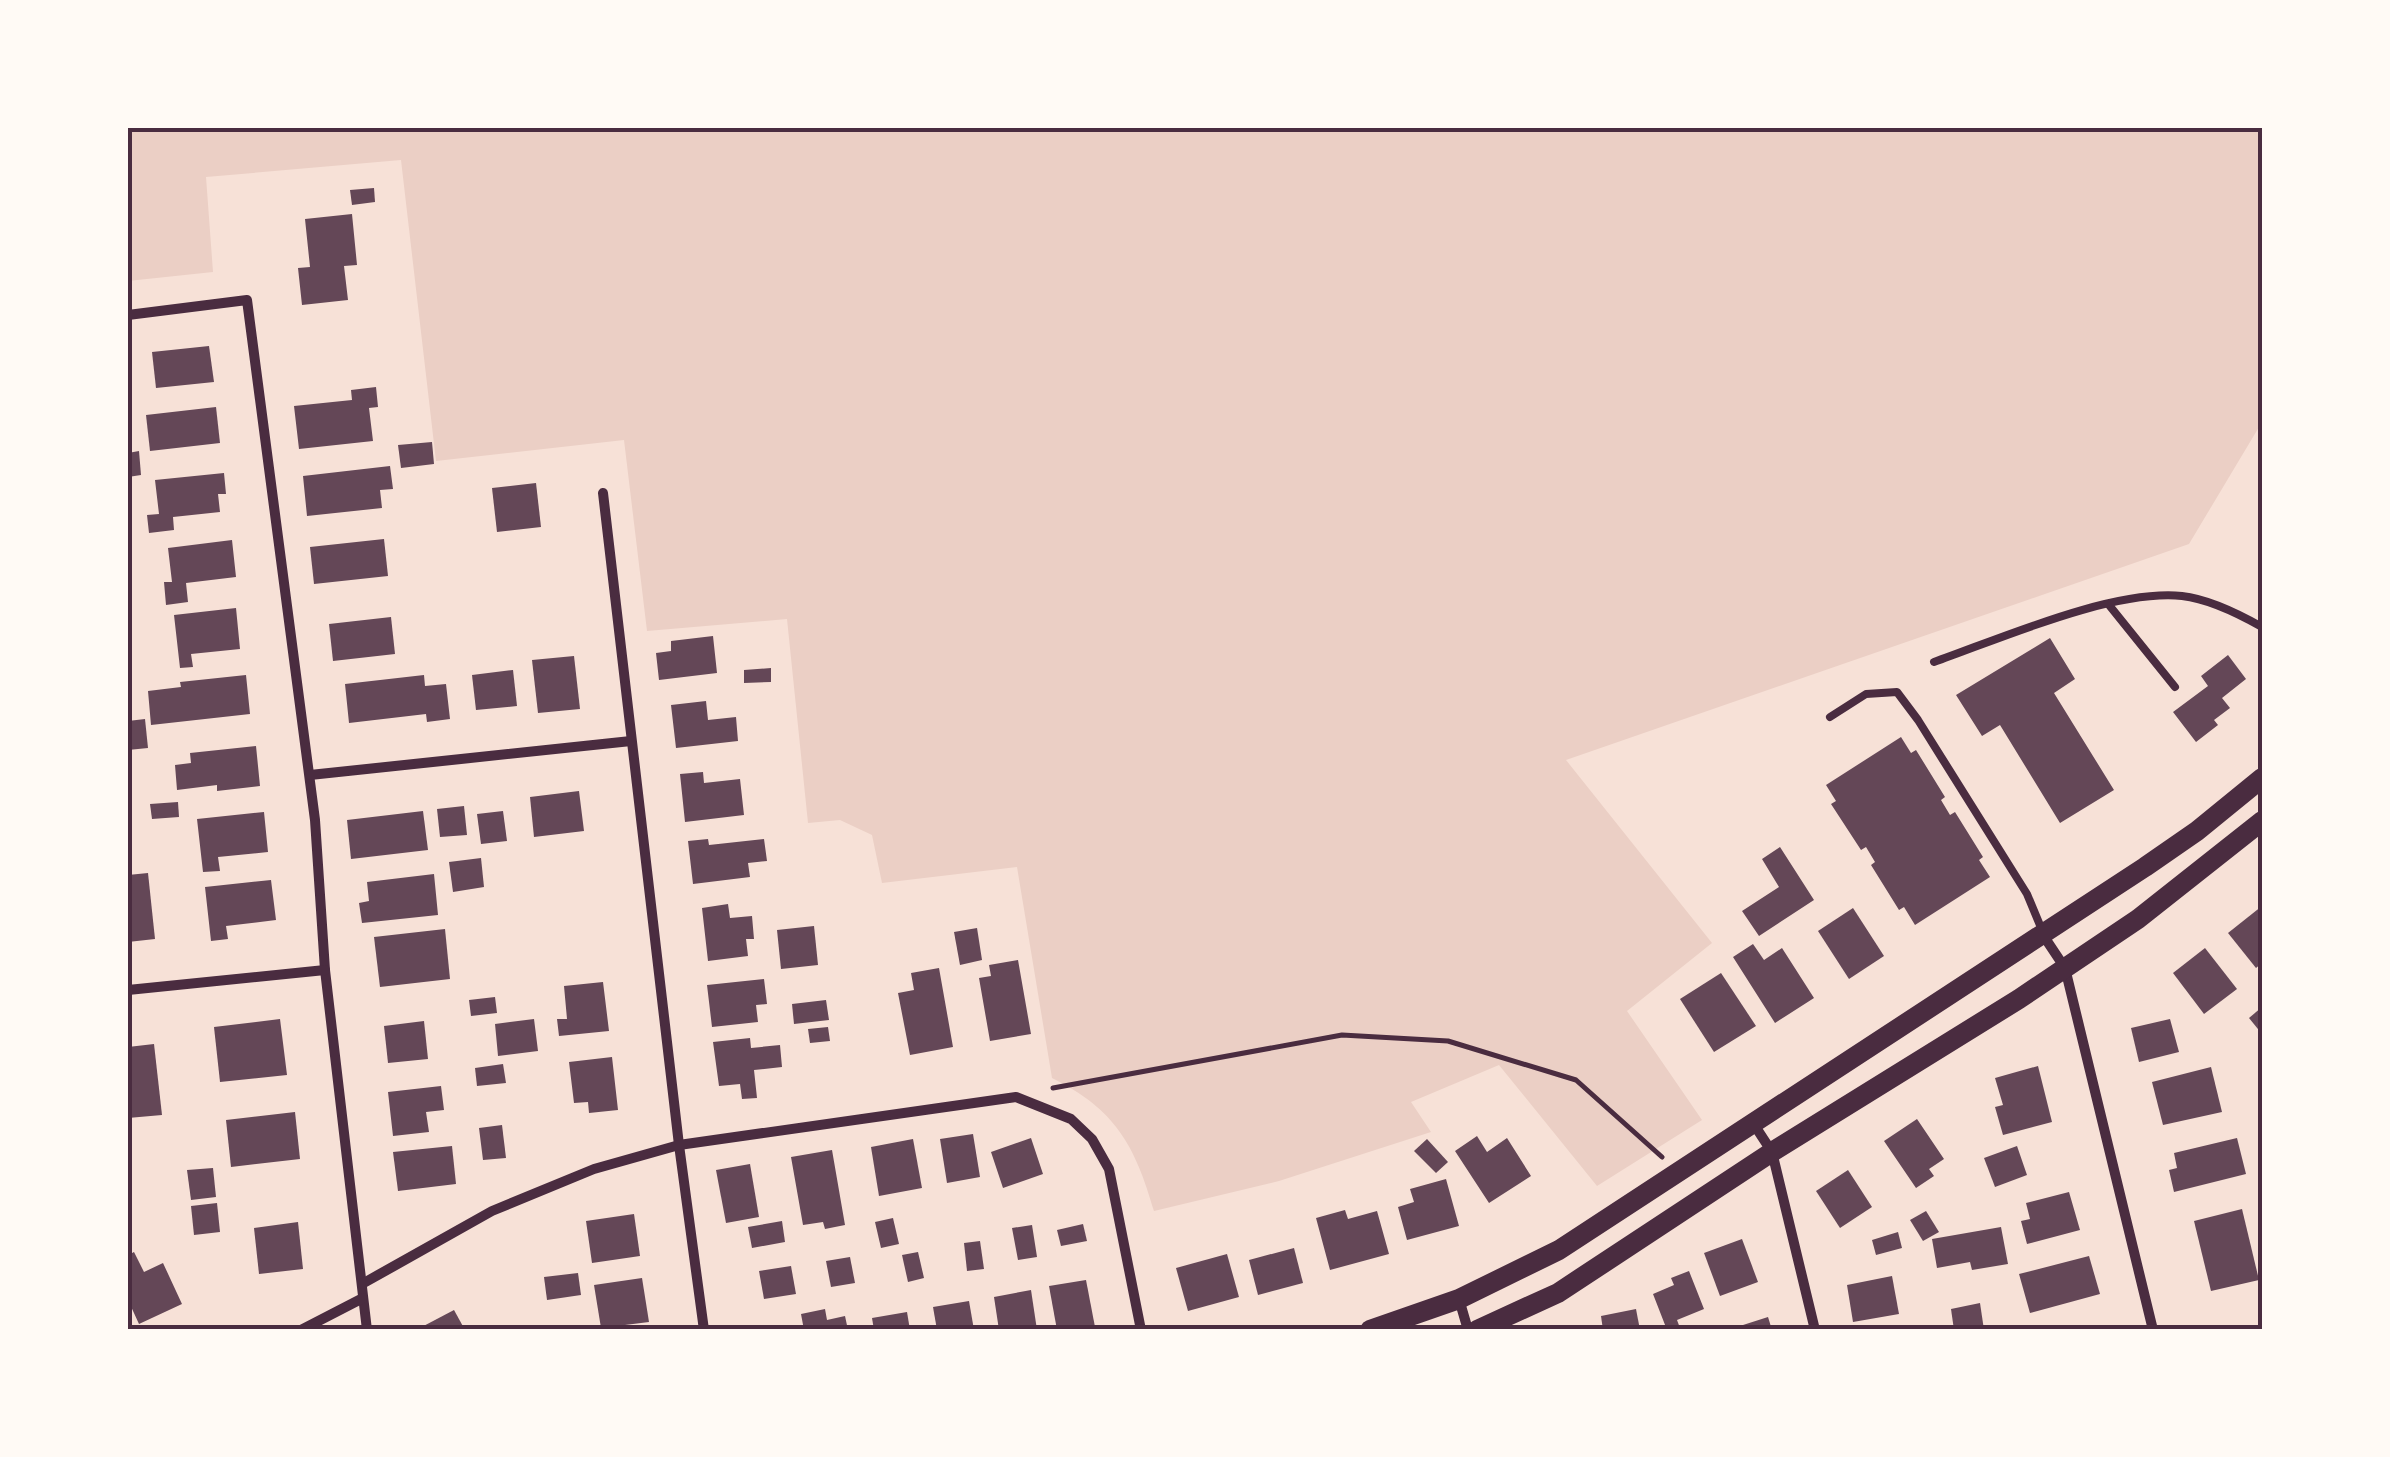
<svg xmlns="http://www.w3.org/2000/svg" width="2390" height="1457" viewBox="0 0 2390 1457" font-family="Jost,sans-serif">
<rect width="100%" height="100%" fill="#f7e1d7"/>
<!-- green -->
<path fill="#ebcfc5" d="M128,128H2262V422L2189,544L1566,760L1712,943L1627,1011L1702,1120L1597,1186L1499,1065L1411,1102L1431,1132L1279,1181L1154,1211C1135,1145 1115,1109 1052,1078L1017,867L882,883L872,835L840,820L808,823L787,619L647,631L624,440L436,461L401,160L206,177L213,272L128,281Z"/>
<!-- building -->
<g fill="#644757">
<path d="M374,188L375,202L352,205L350,190Z"/>
<path d="M352,214L357,265L344,266L348,300L302,305L298,268L310,267L305,219Z"/>
<path d="M209,346L214,382L156,388L152,352Z"/>
<path d="M376,387L378,407L369,408L373,441L299,449L294,406L352,400L351,390Z"/>
<path d="M216,407L220,443L150,451L146,415Z"/>
<path d="M432,442L434,464L401,468L398,445Z"/>
<path d="M139,451L141,475L128,477V453Z"/>
<path d="M390,466L393,489L380,490L382,508L307,516L303,476Z"/>
<path d="M224,473L226,494H218L220,512L173,517L174,530L149,533L147,515L159,514L155,480Z"/>
<path d="M536,483L541,527L497,532L492,488Z"/>
<path d="M384,539L388,576L314,584L310,547Z"/>
<path d="M232,540L236,577L186,583L188,602L166,605L164,582H172L168,548Z"/>
<path d="M236,608L240,649L191,654L193,667L180,668L174,615Z"/>
<path d="M391,617L395,654L333,661L329,624Z"/>
<path d="M713,636L717,673L659,680L656,653L671,651V641Z"/>
<path d="M2050,638L2075,679L2054,693L2114,790L2060,823L2000,725L1982,736L1956,695Z"/>
<path d="M2228,655L2246,679L2222,698L2230,708L2214,720L2218,725L2196,742L2173,712L2208,686L2201,676Z"/>
<path d="M574,656L580,709L538,713L532,660Z"/>
<path d="M771,668V682L744,683V670Z"/>
<path d="M513,670L517,706L476,710L472,675Z"/>
<path d="M246,675L250,714L151,725L148,691L181,687L180,682Z"/>
<path d="M424,675L425,686L446,684L450,719L427,722L426,714L349,723L345,684Z"/>
<path d="M706,701L708,720L736,717L738,741L676,748L671,705Z"/>
<path d="M145,719L148,748L128,750V721Z"/>
<path d="M1901,737L1911,753L1916,750L1945,797L1941,800L1950,815L1955,812L1983,857L1979,860L1990,877L1915,925L1904,907L1899,910L1871,865L1875,862L1866,847L1861,850L1831,804L1836,801L1826,785Z"/>
<path d="M256,746L260,786L217,791V785L177,790L175,765L191,763L190,753Z"/>
<path d="M703,772L704,783L740,779L744,815L685,822L680,774Z"/>
<path d="M579,791L584,831L534,837L530,797Z"/>
<path d="M178,802L179,817L152,819L150,804Z"/>
<path d="M464,806L467,835L440,837L437,809Z"/>
<path d="M423,811L428,850L351,859L347,820Z"/>
<path d="M503,811L507,841L481,844L477,814Z"/>
<path d="M264,812L268,852L218,857L220,871L203,872L197,819Z"/>
<path d="M708,839L709,845L764,839L767,861L748,863L750,877L693,884L688,841Z"/>
<path d="M1780,847L1814,900L1759,936L1742,911L1779,887L1762,859Z"/>
<path d="M481,858L484,887L453,892L449,862Z"/>
<path d="M148,873L155,939L128,942V875Z"/>
<path d="M434,874L438,915L362,923L359,903L369,901L367,882Z"/>
<path d="M271,880L276,920L226,926L228,939L211,941L205,887Z"/>
<path d="M728,904L730,918L752,916L754,939H746L748,956L708,961L702,908Z"/>
<path d="M2262,906V963L2256,968L2228,933Z"/>
<path d="M1853,908L1884,956L1849,979L1818,931Z"/>
<path d="M814,926L818,965L781,969L777,930Z"/>
<path d="M977,928L982,960L960,965L954,932Z"/>
<path d="M445,929L450,979L380,987L374,937Z"/>
<path d="M1753,944L1764,960L1782,948L1814,998L1775,1023L1733,957Z"/>
<path d="M2205,948L2237,989L2204,1014L2173,973Z"/>
<path d="M1018,960L1031,1034L990,1041L979,978L991,976L989,965Z"/>
<path d="M939,968L953,1047L910,1055L898,993L914,990L911,973Z"/>
<path d="M1721,973L1756,1026L1714,1052L1680,999Z"/>
<path d="M764,979L767,1004L756,1005L758,1022L712,1027L707,985Z"/>
<path d="M603,982L609,1031L559,1036L557,1019H567L564,986Z"/>
<path d="M495,997L497,1013L471,1016L469,1000Z"/>
<path d="M826,1000L829,1020L794,1024L792,1004Z"/>
<path d="M2262,1007V1034L2249,1018Z"/>
<path d="M280,1019L287,1075L220,1082L214,1027Z"/>
<path d="M534,1019L538,1051L498,1056L495,1024Z"/>
<path d="M2170,1019L2179,1052L2139,1062L2131,1028Z"/>
<path d="M424,1021L428,1059L388,1063L384,1026Z"/>
<path d="M828,1027L830,1041L810,1043L808,1029Z"/>
<path d="M750,1038L751,1048L780,1045L782,1067L754,1070L757,1098L742,1099L740,1084L719,1086L713,1042Z"/>
<path d="M154,1044L162,1115L128,1118V1047Z"/>
<path d="M612,1057L618,1110L589,1113L588,1102L574,1103L569,1062Z"/>
<path d="M503,1064L506,1083L477,1086L475,1068Z"/>
<path d="M2038,1066L2052,1122L2003,1135L1995,1107L2003,1105L1995,1078Z"/>
<path d="M2211,1067L2222,1112L2163,1125L2152,1082Z"/>
<path d="M441,1086L444,1110L426,1112L429,1132L393,1136L388,1092Z"/>
<path d="M295,1112L300,1159L231,1167L226,1120Z"/>
<path d="M1917,1119L1944,1159L1929,1169L1934,1176L1916,1188L1884,1141Z"/>
<path d="M502,1125L506,1158L483,1160L479,1128Z"/>
<path d="M973,1134L980,1177L947,1183L940,1139Z"/>
<path d="M1477,1136L1487,1152L1507,1138L1531,1176L1489,1203L1455,1151Z"/>
<path d="M1031,1138L1043,1174L1003,1188L991,1152Z"/>
<path d="M2237,1138L2246,1174L2174,1192L2169,1170L2177,1168L2174,1153Z"/>
<path d="M913,1139L922,1188L879,1196L871,1147Z"/>
<path d="M1427,1139L1448,1162L1436,1173L1414,1151Z"/>
<path d="M452,1146L456,1184L398,1191L393,1152Z"/>
<path d="M2017,1146L2027,1175L1995,1187L1984,1158Z"/>
<path d="M832,1150L845,1225L825,1229L823,1222L803,1225L791,1157Z"/>
<path d="M750,1164L759,1217L726,1223L716,1170Z"/>
<path d="M213,1168L216,1197L191,1200L187,1170Z"/>
<path d="M1848,1170L1872,1207L1840,1228L1816,1191Z"/>
<path d="M1446,1179L1459,1226L1407,1240L1398,1207L1414,1202L1410,1189Z"/>
<path d="M2069,1192L2080,1230L2027,1244L2021,1221L2030,1219L2026,1203Z"/>
<path d="M217,1203L220,1232L194,1235L191,1206Z"/>
<path d="M2242,1209L2259,1280L2211,1291L2194,1221Z"/>
<path d="M1345,1210L1348,1219L1377,1211L1389,1254L1330,1270L1316,1218Z"/>
<path d="M1926,1211L1939,1232L1923,1241L1910,1220Z"/>
<path d="M634,1214L640,1256L592,1263L586,1221Z"/>
<path d="M893,1218L899,1244L881,1248L875,1222Z"/>
<path d="M782,1221L785,1242L752,1248L748,1227Z"/>
<path d="M298,1222L303,1269L259,1274L254,1228Z"/>
<path d="M1083,1224L1087,1241L1061,1246L1057,1230Z"/>
<path d="M1032,1225L1037,1257L1018,1260L1012,1228Z"/>
<path d="M2001,1227L2008,1264L1972,1270L1970,1262L1937,1268L1932,1239Z"/>
<path d="M1898,1232L1902,1248L1876,1255L1872,1240Z"/>
<path d="M1742,1239L1758,1282L1720,1296L1704,1253Z"/>
<path d="M980,1241L984,1269L967,1271L964,1243Z"/>
<path d="M1294,1248L1303,1283L1258,1295L1249,1260Z"/>
<path d="M134,1252L144,1272L163,1263L182,1304L139,1324L128,1300V1255Z"/>
<path d="M918,1252L924,1278L908,1282L902,1255Z"/>
<path d="M1227,1254L1239,1297L1188,1311L1176,1268Z"/>
<path d="M2089,1256L2100,1294L2030,1313L2019,1274Z"/>
<path d="M850,1257L855,1283L831,1287L826,1261Z"/>
<path d="M791,1266L796,1294L764,1299L759,1271Z"/>
<path d="M1689,1271L1704,1309L1677,1320L1680,1328L1667,1330L1653,1294L1674,1285L1671,1278Z"/>
<path d="M578,1273L581,1295L547,1300L544,1277Z"/>
<path d="M1892,1276L1899,1314L1853,1322L1847,1285Z"/>
<path d="M642,1278L649,1322L601,1328L594,1285Z"/>
<path d="M1086,1280L1095,1327L1057,1330L1049,1286Z"/>
<path d="M1031,1290L1037,1330H999L994,1297Z"/>
<path d="M969,1301L974,1330H937L933,1307Z"/>
<path d="M1980,1303L1984,1330H1954L1951,1309Z"/>
<path d="M825,1309L827,1320L845,1316L848,1330H804L801,1314Z"/>
<path d="M1636,1309L1640,1330H1603L1601,1316Z"/>
<path d="M454,1310L465,1330H416Z"/>
<path d="M907,1312L910,1330H874L872,1318Z"/>
<path d="M1768,1317L1772,1330H1744L1743,1325Z"/>
</g>
<g fill="none" stroke-linecap="round" stroke-linejoin="round">
<!-- path -->
<path stroke="#4a2c40" stroke-width="5" d="M1053,1088L1342,1035L1448,1041L1576,1080L1662,1157"/>
<!-- service -->
<g stroke="#4a2c40" stroke-width="8">
<path d="M2109,605L2175,687"/>
<path d="M1934,662C2002,638 2113,589 2182,596C2209,599 2239,614 2262,627"/>
<path d="M1830,717L1866,694L1897,692L1918,720L2027,894L2042,930"/>
</g>
<!-- minor -->
<g stroke="#4a2c40" stroke-width="10">
<path d="M128,315L247,300L315,820L325,970L367,1330"/>
<path d="M603,493L679,1145L704,1330"/>
<path d="M310,775L631,741"/>
<path d="M2043,935L2065,968L2153,1330"/>
<path d="M128,990L325,970"/>
<path d="M1753,1123L1772,1152L1815,1330"/>
<path d="M362,1284L492,1211L594,1169L679,1145L1016,1097L1071,1119L1092,1139L1109,1169L1141,1330"/>
<path d="M1459,1299L1468,1330"/>
<path d="M301,1330L363,1298"/>
</g>
<!-- secondary -->
<g stroke="#4a2c40" stroke-width="20">
<path d="M1370,1330L1459,1299L1559,1250L2145,867L2197,831L2262,778"/>
<path d="M1477,1330L1558,1293L1772,1152L2019,999L2138,919L2262,821"/>
</g>
</g>
<!-- border -->
<rect width="2390" height="1457" fill="none" stroke="#fffaf5" stroke-width="260"/>
<rect x="130" y="130" width="2130" height="1197" fill="none" stroke="#4a2c40" stroke-width="4"/>
</svg>
